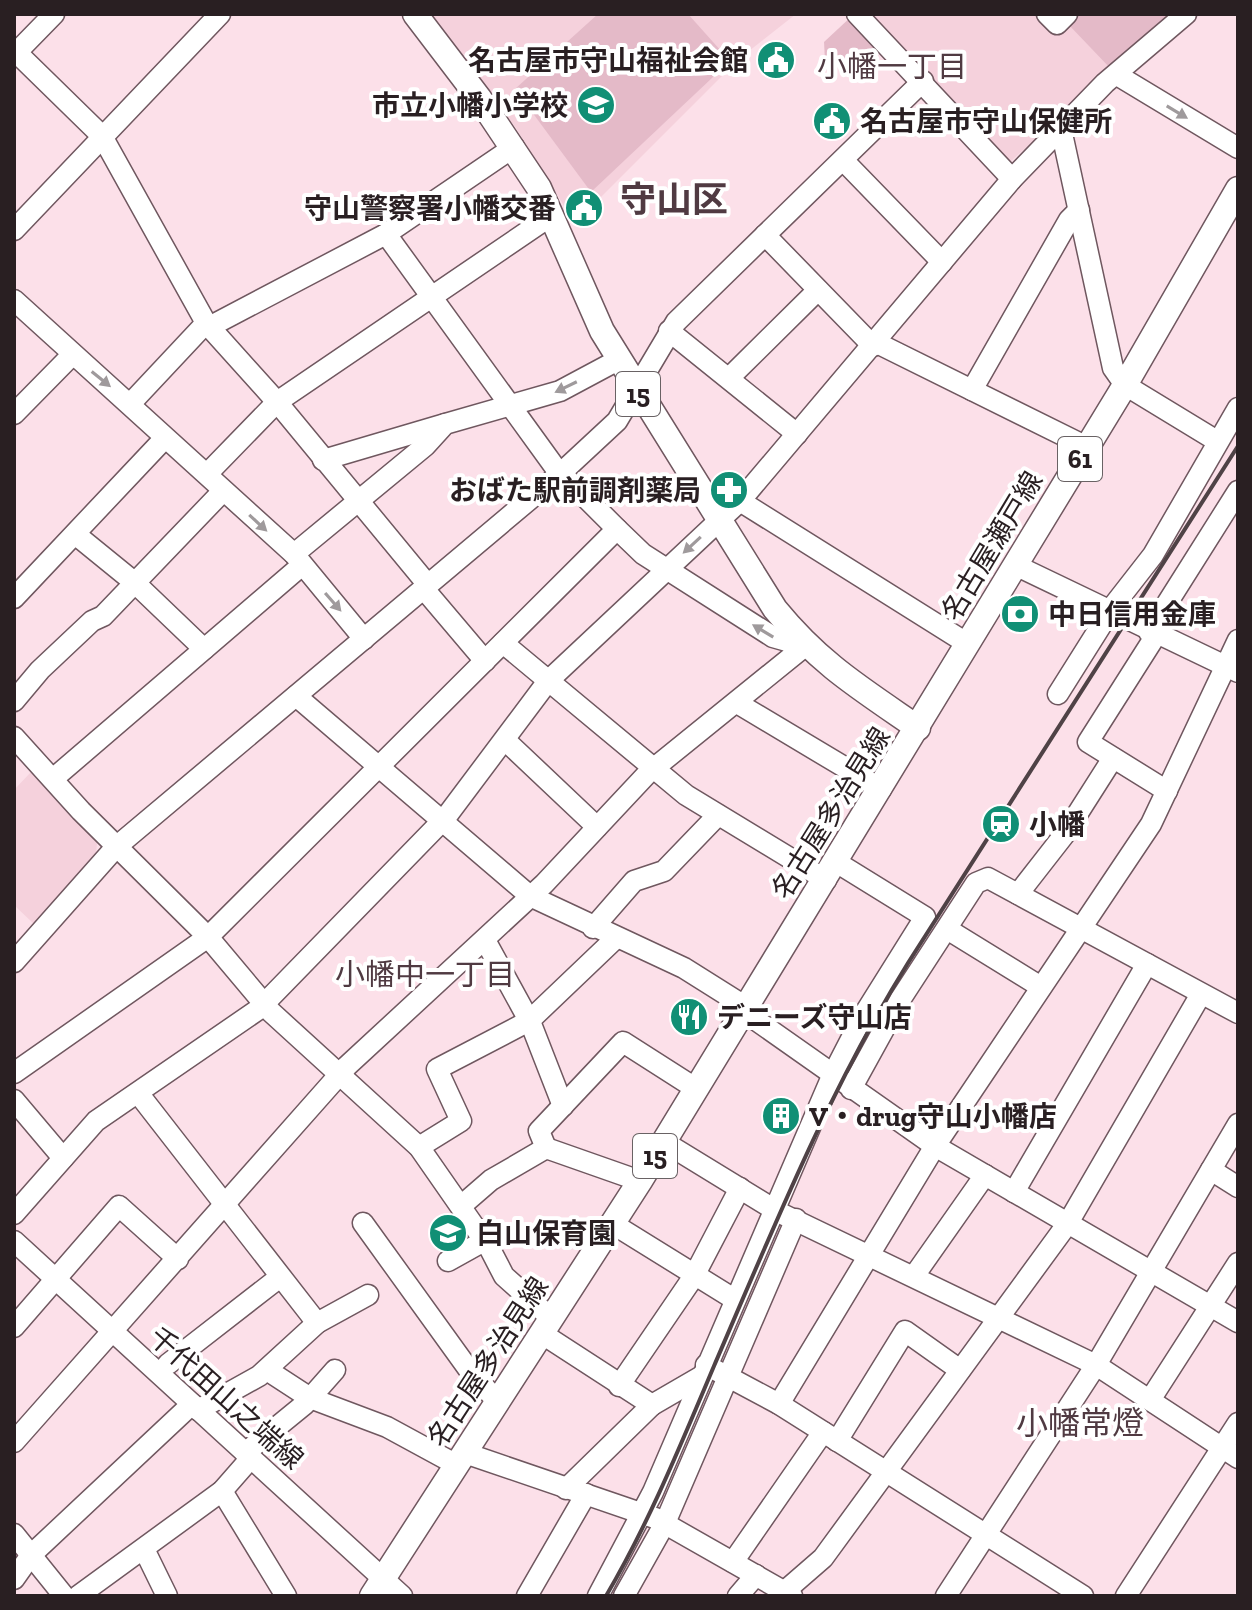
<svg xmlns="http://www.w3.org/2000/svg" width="1252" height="1610" viewBox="0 0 1252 1610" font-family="'Zilla Slab','Noto Sans JP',serif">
<rect width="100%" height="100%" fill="#fce0e9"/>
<!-- built -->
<g fill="#f5d1dc">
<path d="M429,14H796L740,58L593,205L579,193L564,206L516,128Z"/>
<path d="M867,14H1037L1055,32L1074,14H1175L1010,162H1003Z"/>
<path d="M32,771L97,843L96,855L34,924L14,905V790Z"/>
</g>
<!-- green -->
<g fill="#e4bac8">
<path d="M598,14H688L730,61L591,192L515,89Z"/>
<path d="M1079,14H1169L1111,69L1068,24Z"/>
<path d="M853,15L880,47L853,72L825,61L824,42Z"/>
</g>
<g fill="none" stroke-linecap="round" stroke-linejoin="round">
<defs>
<g id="minor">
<path d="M857,14L1012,179"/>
<path d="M1047,14L1057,24L1067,14"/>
<path d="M14,50L102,136L206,323L277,402L428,585"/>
<path d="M14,55L54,14"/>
<path d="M1117,75L1238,148"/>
<path d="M1061,129L1113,368L1125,385L1217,441"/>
<path d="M843,160L942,262"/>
<path d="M14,230L220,14"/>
<path d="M765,235L873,346"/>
<path d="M14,300L294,554L364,639"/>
<path d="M209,327L386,234L514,147"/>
<path d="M669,331L797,434"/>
<path d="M877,343L1087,447"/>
<path d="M729,378L818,290"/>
<path d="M972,390L1069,220L1079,210"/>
<path d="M131,403L206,323"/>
<path d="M14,414L72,355"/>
<path d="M323,460L445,424"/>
<path d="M208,473L277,402L552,215"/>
<path d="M740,501L968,644"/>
<path d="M75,534L134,582L204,649"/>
<path d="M294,554L425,446L445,424L560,391L618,360"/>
<path d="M1015,565L1238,672"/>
<path d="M424,589L485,661"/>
<path d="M14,598L164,439"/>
<path d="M1149,632L1238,491"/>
<path d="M1156,635L1088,742L1167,791"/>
<path d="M503,643L686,795L826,880"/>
<path d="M1058,694L1114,605L1153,555L1238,408"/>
<path d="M296,696L530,896L684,968L746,1007"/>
<path d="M14,701L40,670L92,621L103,616L223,491"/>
<path d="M737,703L881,789"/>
<path d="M14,737L81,811L208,937L271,1012L419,1147L490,1249L504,1276L551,1318"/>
<path d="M505,740L597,827"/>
<path d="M54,778L301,566"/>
<path d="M1018,894L1064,835L1113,758"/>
<path d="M593,928L634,881L664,871L718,815"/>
<path d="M947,929L1041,987"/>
<path d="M485,940L531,1024L563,1106"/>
<path d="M14,962L116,847L561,473L617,421L676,322L923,81"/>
<path d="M743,1011L935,1146L1238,1322"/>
<path d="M14,1073L208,937L617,529"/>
<path d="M851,1089L900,1000L976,883L988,878L1238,1013"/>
<path d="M138,1093L317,1323"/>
<path d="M14,1100L63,1158"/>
<path d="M664,1142L780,1213L1096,1365L1238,1458"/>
<path d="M419,1147L461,1121L437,1069L529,1021L616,938"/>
<path d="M546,1148L539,1131L623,1042L695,1088"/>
<path d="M1211,1170L1238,1187"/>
<path d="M1014,1192L1147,964"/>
<path d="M461,1206L491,1180L546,1148L640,1181"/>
<path d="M14,1214L96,1121L259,1009L446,817L548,681L740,501L1012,179L1105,83L1186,14"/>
<path d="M363,1223L469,1370L497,1401"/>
<path d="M613,1224L734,1299"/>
<path d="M14,1241L402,1596"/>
<path d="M448,1261L484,1241"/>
<path d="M914,1276L985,1175"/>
<path d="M14,1327L119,1206L178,1259"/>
<path d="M541,1333L652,1405L702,1376"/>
<path d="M168,1364L280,1277"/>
<path d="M706,1365L779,1404L1083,1596"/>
<path d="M267,1370L310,1398L387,1427L457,1465"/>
<path d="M619,1386L694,1276L740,1188"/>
<path d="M1150,1400L1238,1263"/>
<path d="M779,1404L935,1146L1151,824L1238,640"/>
<path d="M198,1410L259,1376L317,1323L368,1295"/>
<path d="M837,1441L905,1331L960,1370"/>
<path d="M14,1442L347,1066L544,884L648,773L805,646L773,637L643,554L617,529L554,466L386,234"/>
<path d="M245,1453L305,1404L335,1370"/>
<path d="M465,1453L655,1518L792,1596"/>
<path d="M566,1489L652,1405"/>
<path d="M222,1491L286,1596"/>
<path d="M14,1534L64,1596"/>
<path d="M144,1549L167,1596"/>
<path d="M733,1562L823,1432"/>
<path d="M14,1579L31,1555L192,1404"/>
<path d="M785,1591L823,1558L1068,1223L1201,994"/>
<path d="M78,1596L222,1491L250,1459"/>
<path d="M527,1596L586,1494"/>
<path d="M598,1596L653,1492L833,1074L863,1016L925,917L836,862"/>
<path d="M624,1596L665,1523L796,1219"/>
<path d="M738,1596L756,1575"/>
<path d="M946,1596L1096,1365L1238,1124"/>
<path d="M1126,1596L1238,1423"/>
</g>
<g id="major">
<path d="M415,14L479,98L539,188L602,331L775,609C820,664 860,688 918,728"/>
<path d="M372,1596L640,1181L1125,385L1238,189"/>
</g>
</defs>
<!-- minor casing -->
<use href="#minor" stroke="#6f575f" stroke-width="23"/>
<!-- major casing -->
<use href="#major" stroke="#6f575f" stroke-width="27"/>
<!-- minor -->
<use href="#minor" stroke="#fff" stroke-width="20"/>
<!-- major -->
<use href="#major" stroke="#fff" stroke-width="24"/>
<!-- rail -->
<path stroke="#4f4246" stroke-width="4" d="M606,1596C649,1523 681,1444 714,1366C773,1229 829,1090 908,963L1238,446"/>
</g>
<!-- one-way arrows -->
<defs><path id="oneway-solid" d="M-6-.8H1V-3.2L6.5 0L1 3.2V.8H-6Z" transform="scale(2)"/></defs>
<g fill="#9f9a9c">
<use href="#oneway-solid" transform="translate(1177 112) rotate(31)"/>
<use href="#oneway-solid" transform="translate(101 379) rotate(39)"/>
<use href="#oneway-solid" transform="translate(566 387) rotate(154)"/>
<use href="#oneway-solid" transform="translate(258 523) rotate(43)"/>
<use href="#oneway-solid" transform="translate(692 545) rotate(137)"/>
<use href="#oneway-solid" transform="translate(333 602) rotate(49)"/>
<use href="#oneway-solid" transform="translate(763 631) rotate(-149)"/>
</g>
<!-- icons -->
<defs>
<symbol id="civic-disc" viewBox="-11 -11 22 22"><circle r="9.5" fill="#118f75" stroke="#fff"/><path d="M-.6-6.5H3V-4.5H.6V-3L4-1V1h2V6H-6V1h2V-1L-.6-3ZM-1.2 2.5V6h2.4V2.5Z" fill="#fff"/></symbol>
<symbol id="school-disc" viewBox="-11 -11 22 22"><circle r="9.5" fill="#118f75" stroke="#fff"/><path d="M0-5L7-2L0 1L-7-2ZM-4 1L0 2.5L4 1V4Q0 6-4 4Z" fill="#fff"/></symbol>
<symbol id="pharmacy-disc" viewBox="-11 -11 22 22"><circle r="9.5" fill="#118f75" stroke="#fff"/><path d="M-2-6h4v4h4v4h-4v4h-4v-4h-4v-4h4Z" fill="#fff"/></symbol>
<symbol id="bank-disc" viewBox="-11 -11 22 22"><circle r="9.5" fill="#118f75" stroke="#fff"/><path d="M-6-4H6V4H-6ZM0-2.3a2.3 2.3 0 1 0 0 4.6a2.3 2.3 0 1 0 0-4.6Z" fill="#fff"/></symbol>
<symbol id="station-disc" viewBox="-11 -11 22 22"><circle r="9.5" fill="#118f75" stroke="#fff"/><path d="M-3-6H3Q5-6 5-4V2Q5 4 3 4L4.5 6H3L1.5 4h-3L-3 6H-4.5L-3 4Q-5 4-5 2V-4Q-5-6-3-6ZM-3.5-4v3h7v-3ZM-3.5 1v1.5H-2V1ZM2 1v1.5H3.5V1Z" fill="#fff"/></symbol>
<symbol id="restaurant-disc" viewBox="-11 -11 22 22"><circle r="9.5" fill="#118f75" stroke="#fff"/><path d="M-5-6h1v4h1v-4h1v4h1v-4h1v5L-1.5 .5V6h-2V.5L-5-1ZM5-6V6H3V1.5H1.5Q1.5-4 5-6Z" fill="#fff"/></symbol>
<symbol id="building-disc" viewBox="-11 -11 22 22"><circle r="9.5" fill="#118f75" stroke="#fff"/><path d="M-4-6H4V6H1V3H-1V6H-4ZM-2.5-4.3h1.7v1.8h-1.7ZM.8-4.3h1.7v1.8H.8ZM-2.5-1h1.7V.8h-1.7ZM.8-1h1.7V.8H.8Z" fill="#fff"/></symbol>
</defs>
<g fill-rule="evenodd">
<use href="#civic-disc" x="754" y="38" width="44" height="44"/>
<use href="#school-disc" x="574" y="83" width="44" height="44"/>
<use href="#civic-disc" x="810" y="99" width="44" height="44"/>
<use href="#civic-disc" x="562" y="186" width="44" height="44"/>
<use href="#pharmacy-disc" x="707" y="468" width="44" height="44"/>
<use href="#bank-disc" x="998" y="592" width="44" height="44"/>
<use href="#station-disc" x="979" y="802" width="44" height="44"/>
<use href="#restaurant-disc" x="667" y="995" width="44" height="44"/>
<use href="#building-disc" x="759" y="1094" width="44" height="44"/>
<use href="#school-disc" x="426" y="1211" width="44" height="44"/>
</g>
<g text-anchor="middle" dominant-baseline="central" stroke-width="8" stroke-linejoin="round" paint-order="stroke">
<!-- shield labels -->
<g fill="#fff" stroke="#696264" stroke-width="2">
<rect x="616" y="372" width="44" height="44" rx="6"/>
<rect x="1058" y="437" width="44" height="44" rx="6"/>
<rect x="633" y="1134" width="44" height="44" rx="6"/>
</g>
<g font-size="26" font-weight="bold" fill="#291f22">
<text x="638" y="394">15</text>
<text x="1080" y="459">61</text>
<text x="655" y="1156">15</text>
</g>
<!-- poi labels -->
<g font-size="28" font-weight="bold" fill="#291f22" stroke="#fff" text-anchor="start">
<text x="748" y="60" text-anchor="end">名古屋市守山福祉会館</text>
<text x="568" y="105" text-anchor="end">市立小幡小学校</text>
<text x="860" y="121">名古屋市守山保健所</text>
<text x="556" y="208" text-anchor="end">守山警察署小幡交番</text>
<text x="701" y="490" text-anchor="end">おばた駅前調剤薬局</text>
<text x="1048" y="614">中日信用金庫</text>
<text x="1029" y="824">小幡</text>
<text x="717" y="1017">デニーズ守山店</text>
<text x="809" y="1116">V・drug守山小幡店</text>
<text x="476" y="1233">白山保育園</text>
</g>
<!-- street labels -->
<g font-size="28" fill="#291f22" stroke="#fff">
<text transform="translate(992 546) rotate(-59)">名古屋瀬戸線</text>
<text transform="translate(831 813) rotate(-58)">名古屋多治見線</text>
<text transform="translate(488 1362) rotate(-57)">名古屋多治見線</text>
<text transform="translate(226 1398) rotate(42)">千代田山之端線</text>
</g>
<!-- neighbourhood labels -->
<g font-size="30" fill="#503a42" stroke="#fff">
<text x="892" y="67">小幡一丁目</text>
<text x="425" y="975">小幡中一丁目</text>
</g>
<!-- quarter labels -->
<g font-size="32" fill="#503a42" stroke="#fff">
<text x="1080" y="1423">小幡常燈</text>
</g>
<!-- district labels -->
<g font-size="36" font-weight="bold" fill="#503a42" stroke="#fff">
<text x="674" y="199">守山区</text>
</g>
</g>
<!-- border -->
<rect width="1252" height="1610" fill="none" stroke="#291f22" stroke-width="32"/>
</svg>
